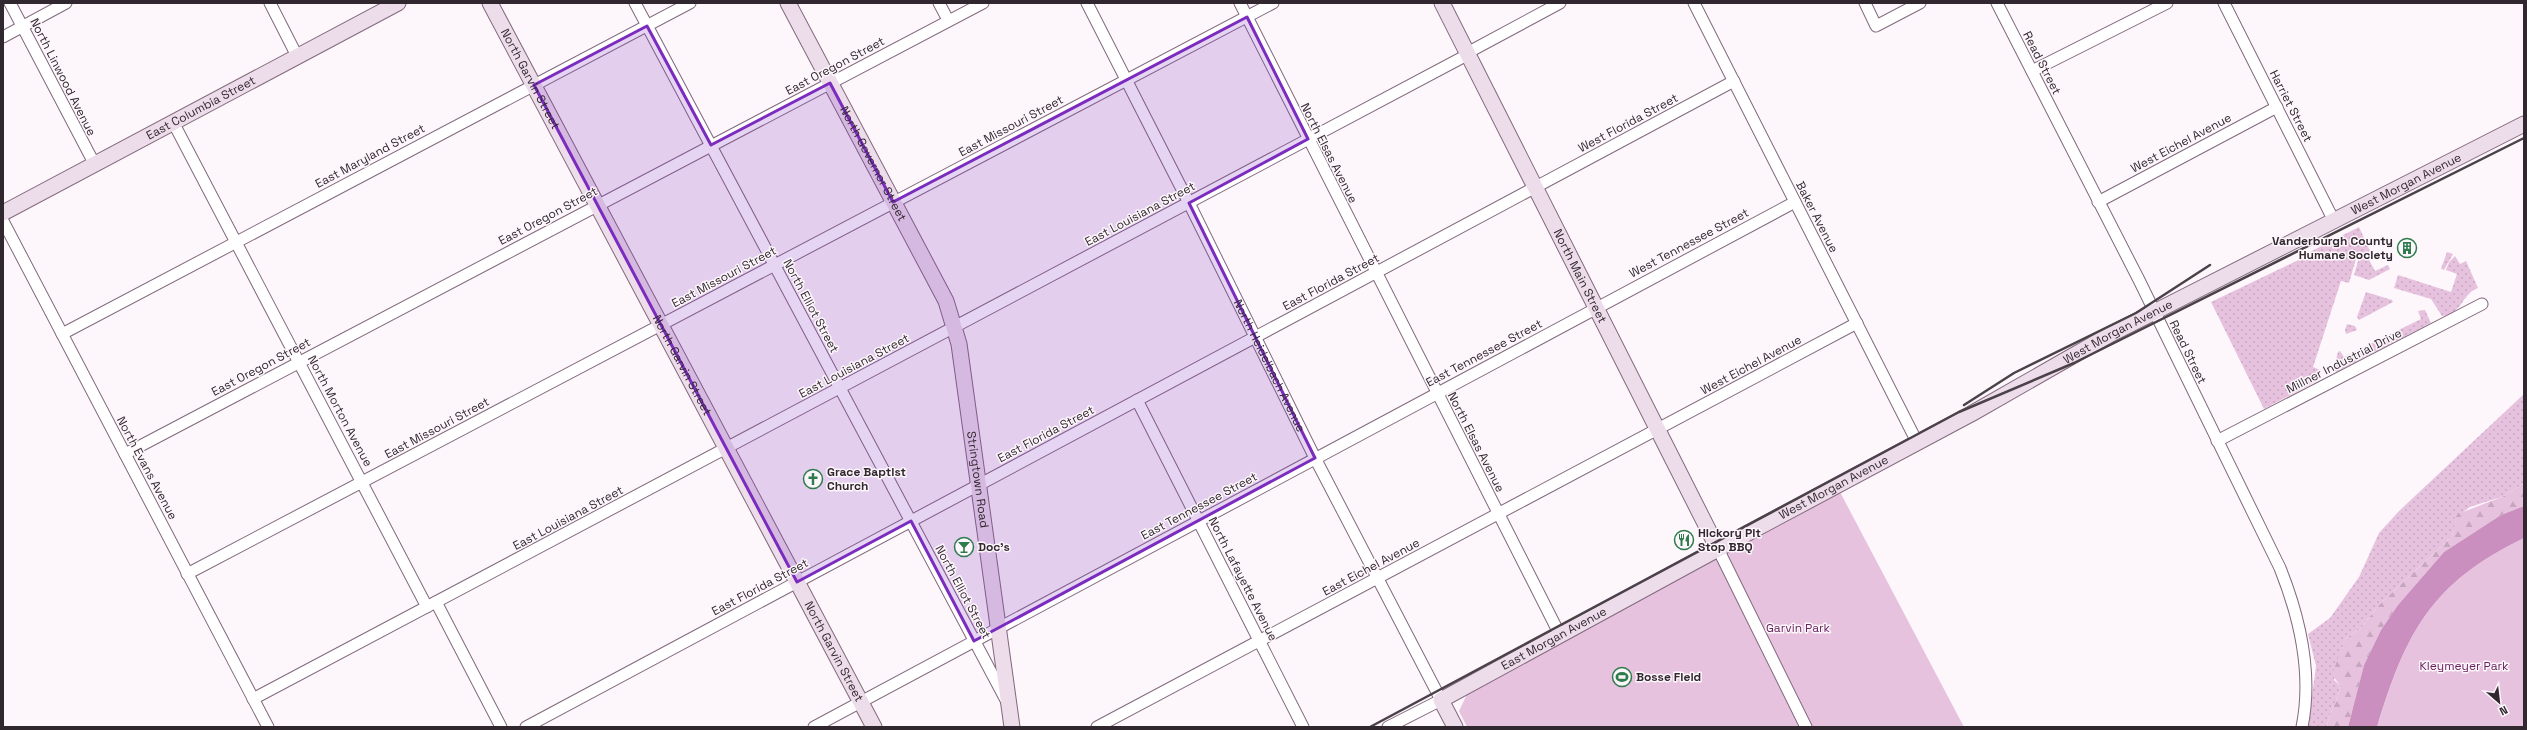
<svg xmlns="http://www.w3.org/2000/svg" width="2527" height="730" viewBox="0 0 2527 730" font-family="'Space Grotesk',sans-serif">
<defs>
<pattern id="grass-dots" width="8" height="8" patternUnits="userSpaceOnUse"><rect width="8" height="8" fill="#e7c2df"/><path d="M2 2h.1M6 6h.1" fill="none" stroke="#c7a7c0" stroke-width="1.8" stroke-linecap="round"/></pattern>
<pattern id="forest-firs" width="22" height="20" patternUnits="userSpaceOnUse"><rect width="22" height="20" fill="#e7c2df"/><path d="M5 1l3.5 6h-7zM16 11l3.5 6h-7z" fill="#c7a7c0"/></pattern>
</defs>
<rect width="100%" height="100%" fill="#fdf7fb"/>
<!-- grass -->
<g fill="url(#grass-dots)">
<path d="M2359,227L2370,251L2356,259L2349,283L2341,281L2313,367L2320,370L2317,381L2264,409L2211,302L2307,256L2306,254Z"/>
<path d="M2447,252L2453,254L2444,270L2441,269Z"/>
<path d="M2367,256L2375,271L2388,265L2390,269L2369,280L2354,275L2358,261Z"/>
<path d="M2455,256L2460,264L2466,261L2478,288C2461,294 2463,314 2442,316L2431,299L2394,288L2398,275L2451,292L2457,274L2446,270L2449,262Z"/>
<path d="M2366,292L2392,300L2393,302L2359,320L2357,317Z"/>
<path d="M2425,310L2431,323L2336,372L2333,370L2338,352L2340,351L2344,357L2421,319L2418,311Z"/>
<path d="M2347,324L2355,326L2357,330L2346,334L2345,330Z"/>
<path d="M2524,394V483L2504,496L2470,507L2454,519V532L2451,537L2380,604L2360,629L2345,639L2334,680L2340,685C2339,700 2329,712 2327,727H2308L2316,666L2308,634L2330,618L2359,577L2379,533L2399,511Z"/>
</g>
<!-- forest -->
<path fill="url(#forest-firs)" d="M2524,483V506L2501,515L2444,552L2398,605L2381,630L2364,665L2348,727H2327C2329,712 2339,700 2340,685L2332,675L2345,639L2360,629L2380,604L2451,537L2454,532V519L2458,514L2504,496Z"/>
<!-- park -->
<g fill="#e7c2df">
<path d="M1840,492L1964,727H1467L1459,711L1469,690Z"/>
<path d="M2524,538V727H2377C2406,632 2431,583 2524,538Z"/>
</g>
<!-- water -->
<path fill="#ca8fbf" d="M2524,506V538C2431,583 2406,632 2377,727H2348L2364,665L2381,630L2398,605L2444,552L2501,515Z"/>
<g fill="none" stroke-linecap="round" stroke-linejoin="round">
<defs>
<g id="street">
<path d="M10,3L94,163"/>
<path d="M270,3L297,56"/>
<path d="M635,3L1007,702"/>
<path d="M939,3L948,20"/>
<path id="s1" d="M1087,3L1189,203L1315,458L1441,700L1388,727"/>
<path d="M1240,3L1560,635"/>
<path d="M1694,3L1917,442"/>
<path d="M1865,3L1876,26L1920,3"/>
<path d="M1997,3L2139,280L2280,568C2300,618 2313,673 2302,727"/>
<path d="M2224,3L2334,221"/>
<path d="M3,37L66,3"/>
<path d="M1467,53L1560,3"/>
<path d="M2032,71L2167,3"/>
<path d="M173,122L427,607"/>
<path d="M2098,202L2277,107"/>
<path d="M3,221L268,727"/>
<path d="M62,334L690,3"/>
<path d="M1137,400L1303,727"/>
<path d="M2217,441L2482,304"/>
<path d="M125,454L983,3"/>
<path d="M1718,549L1806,727"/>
<path d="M187,574L1273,3"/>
<path d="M436,602L501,727"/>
<path d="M253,699L1467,55"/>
<path d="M526,727L1734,81"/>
<path d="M814,727L1795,202"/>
<path d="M1097,727L1857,323"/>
</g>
<g id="secondary">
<path id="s2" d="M490,3L874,727"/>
<path id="s3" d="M788,3L946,301L959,344L1012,727"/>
<path id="s4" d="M1442,3L1718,549"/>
<path id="s5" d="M3,213L398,3"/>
<path id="s6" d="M1455,727L1441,700L1718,549L1971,414L2111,334L2524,124"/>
</g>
</defs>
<!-- street casing -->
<use href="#street" stroke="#82697d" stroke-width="13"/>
<!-- secondary casing -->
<use href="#secondary" stroke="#82697d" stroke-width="17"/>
<!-- street -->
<use href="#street" stroke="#fff" stroke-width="11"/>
<!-- secondary -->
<use href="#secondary" stroke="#eddcea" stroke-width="15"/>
<!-- rail -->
<g stroke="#4b4249" stroke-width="2.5">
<path d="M1964,405L2014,373L2136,313L2210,265"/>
<path d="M1370,727L1959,412L2074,363L2524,138"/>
</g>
</g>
<!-- marked area -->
<path fill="#7b2cbf" fill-opacity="0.2" stroke="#7b2cbf" stroke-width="3" stroke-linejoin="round" d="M1247,17L1308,139L1189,203L1315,458L974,641L911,521L797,582L534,85L647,26L711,145L830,83L893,202Z"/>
<!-- icons -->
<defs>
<symbol id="building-ring" viewBox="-11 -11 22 22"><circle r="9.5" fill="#fdf7fb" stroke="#2e7c4c" stroke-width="1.5"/><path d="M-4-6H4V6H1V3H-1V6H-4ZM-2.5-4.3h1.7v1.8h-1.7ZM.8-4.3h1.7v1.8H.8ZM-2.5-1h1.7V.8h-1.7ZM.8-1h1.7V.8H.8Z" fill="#2e7c4c"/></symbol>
<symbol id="church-ring" viewBox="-11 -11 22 22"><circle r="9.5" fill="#fdf7fb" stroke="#2e7c4c" stroke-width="1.5"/><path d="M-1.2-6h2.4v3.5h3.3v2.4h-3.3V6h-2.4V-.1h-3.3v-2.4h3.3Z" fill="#2e7c4c"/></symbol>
<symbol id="restaurant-ring" viewBox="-11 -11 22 22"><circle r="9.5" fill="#fdf7fb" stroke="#2e7c4c" stroke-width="1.5"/><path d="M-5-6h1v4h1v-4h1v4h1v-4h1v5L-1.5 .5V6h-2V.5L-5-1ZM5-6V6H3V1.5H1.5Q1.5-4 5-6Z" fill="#2e7c4c"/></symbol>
<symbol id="bar-ring" viewBox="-11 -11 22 22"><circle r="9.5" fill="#fdf7fb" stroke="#2e7c4c" stroke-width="1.5"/><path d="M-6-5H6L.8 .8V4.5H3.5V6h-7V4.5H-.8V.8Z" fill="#2e7c4c"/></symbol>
<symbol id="stadium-ring" viewBox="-11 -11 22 22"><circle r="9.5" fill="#fdf7fb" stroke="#2e7c4c" stroke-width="1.5"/><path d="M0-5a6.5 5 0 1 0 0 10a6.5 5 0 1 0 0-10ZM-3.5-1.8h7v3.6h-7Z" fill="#2e7c4c"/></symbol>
</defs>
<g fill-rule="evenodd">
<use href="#building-ring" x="2396" y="237" width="22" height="22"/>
<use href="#church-ring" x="802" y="468" width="22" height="22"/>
<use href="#restaurant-ring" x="1673" y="529" width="22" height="22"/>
<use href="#bar-ring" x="953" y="536" width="22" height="22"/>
<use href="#stadium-ring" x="1611" y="666" width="22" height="22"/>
</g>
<g text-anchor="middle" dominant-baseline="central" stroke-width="3" stroke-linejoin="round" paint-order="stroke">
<!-- street labels -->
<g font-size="12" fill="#31272f" stroke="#fdf7fb">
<text transform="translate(2042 63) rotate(63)">Read Street</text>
<text transform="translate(835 66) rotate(-28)">East Oregon Street</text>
<text transform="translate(63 77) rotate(63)">North Linwood Avenue</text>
<text stroke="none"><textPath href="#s2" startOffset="86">North Garvin Street</textPath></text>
<text transform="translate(2291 106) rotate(63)">Harriet Street</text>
<text stroke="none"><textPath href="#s5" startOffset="224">East Columbia Street</textPath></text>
<text transform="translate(1628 123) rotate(-28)">West Florida Street</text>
<text transform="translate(1011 126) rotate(-28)">East Missouri Street</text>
<text transform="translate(2181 143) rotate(-28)">West Eichel Avenue</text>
<text transform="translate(1329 153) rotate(63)">North Elsas Avenue</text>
<text transform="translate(370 156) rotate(-28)">East Maryland Street</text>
<text stroke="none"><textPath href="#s3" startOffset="182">North Governor Street</textPath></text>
<text stroke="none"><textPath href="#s6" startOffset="1125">West Morgan Avenue</textPath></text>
<text transform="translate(1140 214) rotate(-28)">East Louisiana Street</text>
<text transform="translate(548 216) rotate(-28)">East Oregon Street</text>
<text transform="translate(1817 217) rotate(63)">Baker Avenue</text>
<text transform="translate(1689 243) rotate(-28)">West Tennessee Street</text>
<text stroke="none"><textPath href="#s4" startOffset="306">North Main Street</textPath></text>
<text transform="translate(724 277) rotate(-28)">East Missouri Street</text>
<text transform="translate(1331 282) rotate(-28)">East Florida Street</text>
<text transform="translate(811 306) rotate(62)">North Elliot Street</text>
<text stroke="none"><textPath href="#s6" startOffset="801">West Morgan Avenue</textPath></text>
<text transform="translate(2188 352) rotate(64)">Read Street</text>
<text transform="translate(1484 353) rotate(-28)">East Tennessee Street</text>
<text transform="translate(2344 361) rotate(-27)">Millner Industrial Drive</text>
<text stroke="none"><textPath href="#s2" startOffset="410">North Garvin Street</textPath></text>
<text transform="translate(1751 365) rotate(-28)">West Eichel Avenue</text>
<text transform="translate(854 366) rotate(-28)">East Louisiana Street</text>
<text stroke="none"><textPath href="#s1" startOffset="406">North Heidelbach Avenue</textPath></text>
<text transform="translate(261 367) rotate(-28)">East Oregon Street</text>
<text transform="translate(340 411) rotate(62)">North Morton Avenue</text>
<text transform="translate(437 428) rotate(-28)">East Missouri Street</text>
<text transform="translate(1046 434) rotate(-28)">East Florida Street</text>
<text transform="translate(1476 442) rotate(63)">North Elsas Avenue</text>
<text transform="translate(147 468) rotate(62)">North Evans Avenue</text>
<text stroke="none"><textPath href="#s3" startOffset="519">Stringtown Road</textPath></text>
<text stroke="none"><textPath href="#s6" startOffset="477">West Morgan Avenue</textPath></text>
<text transform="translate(1199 506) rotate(-28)">East Tennessee Street</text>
<text transform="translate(568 518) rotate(-28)">East Louisiana Street</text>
<text transform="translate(1371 567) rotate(-28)">East Eichel Avenue</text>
<text transform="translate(1243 579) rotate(63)">North Lafayette Avenue</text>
<text transform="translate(760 587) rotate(-28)">East Florida Street</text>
<text transform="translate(963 592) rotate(62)">North Elliot Street</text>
<text stroke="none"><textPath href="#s6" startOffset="159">East Morgan Avenue</textPath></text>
<text stroke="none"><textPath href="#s2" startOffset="734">North Garvin Street</textPath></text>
</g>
<!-- poi labels -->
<g font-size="12" font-weight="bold" fill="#31272f" stroke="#fdf7fb" text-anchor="start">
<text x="2393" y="241" text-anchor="end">Vanderburgh County<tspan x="2393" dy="14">Humane Society</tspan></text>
<text x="827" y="472">Grace Baptist<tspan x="827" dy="14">Church</tspan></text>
<text x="1698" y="533">Hickory Pit<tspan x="1698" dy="14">Stop BBQ</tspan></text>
<text x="978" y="547">Doc's</text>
<text x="1636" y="677">Bosse Field</text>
</g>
<!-- park labels -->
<g font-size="12" fill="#68225f" stroke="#fdf7fb">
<text x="1798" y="628">Garvin Park</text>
<text x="2464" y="666">Kleymeyer Park</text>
</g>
</g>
<!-- border -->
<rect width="2527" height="730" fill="none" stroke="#31272f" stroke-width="8"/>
<!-- north arrow -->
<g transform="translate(2499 702) rotate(152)" stroke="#fdf7fb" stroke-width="3" paint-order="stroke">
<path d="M0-3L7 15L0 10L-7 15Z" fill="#31272f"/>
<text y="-6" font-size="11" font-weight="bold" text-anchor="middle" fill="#31272f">N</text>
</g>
</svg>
